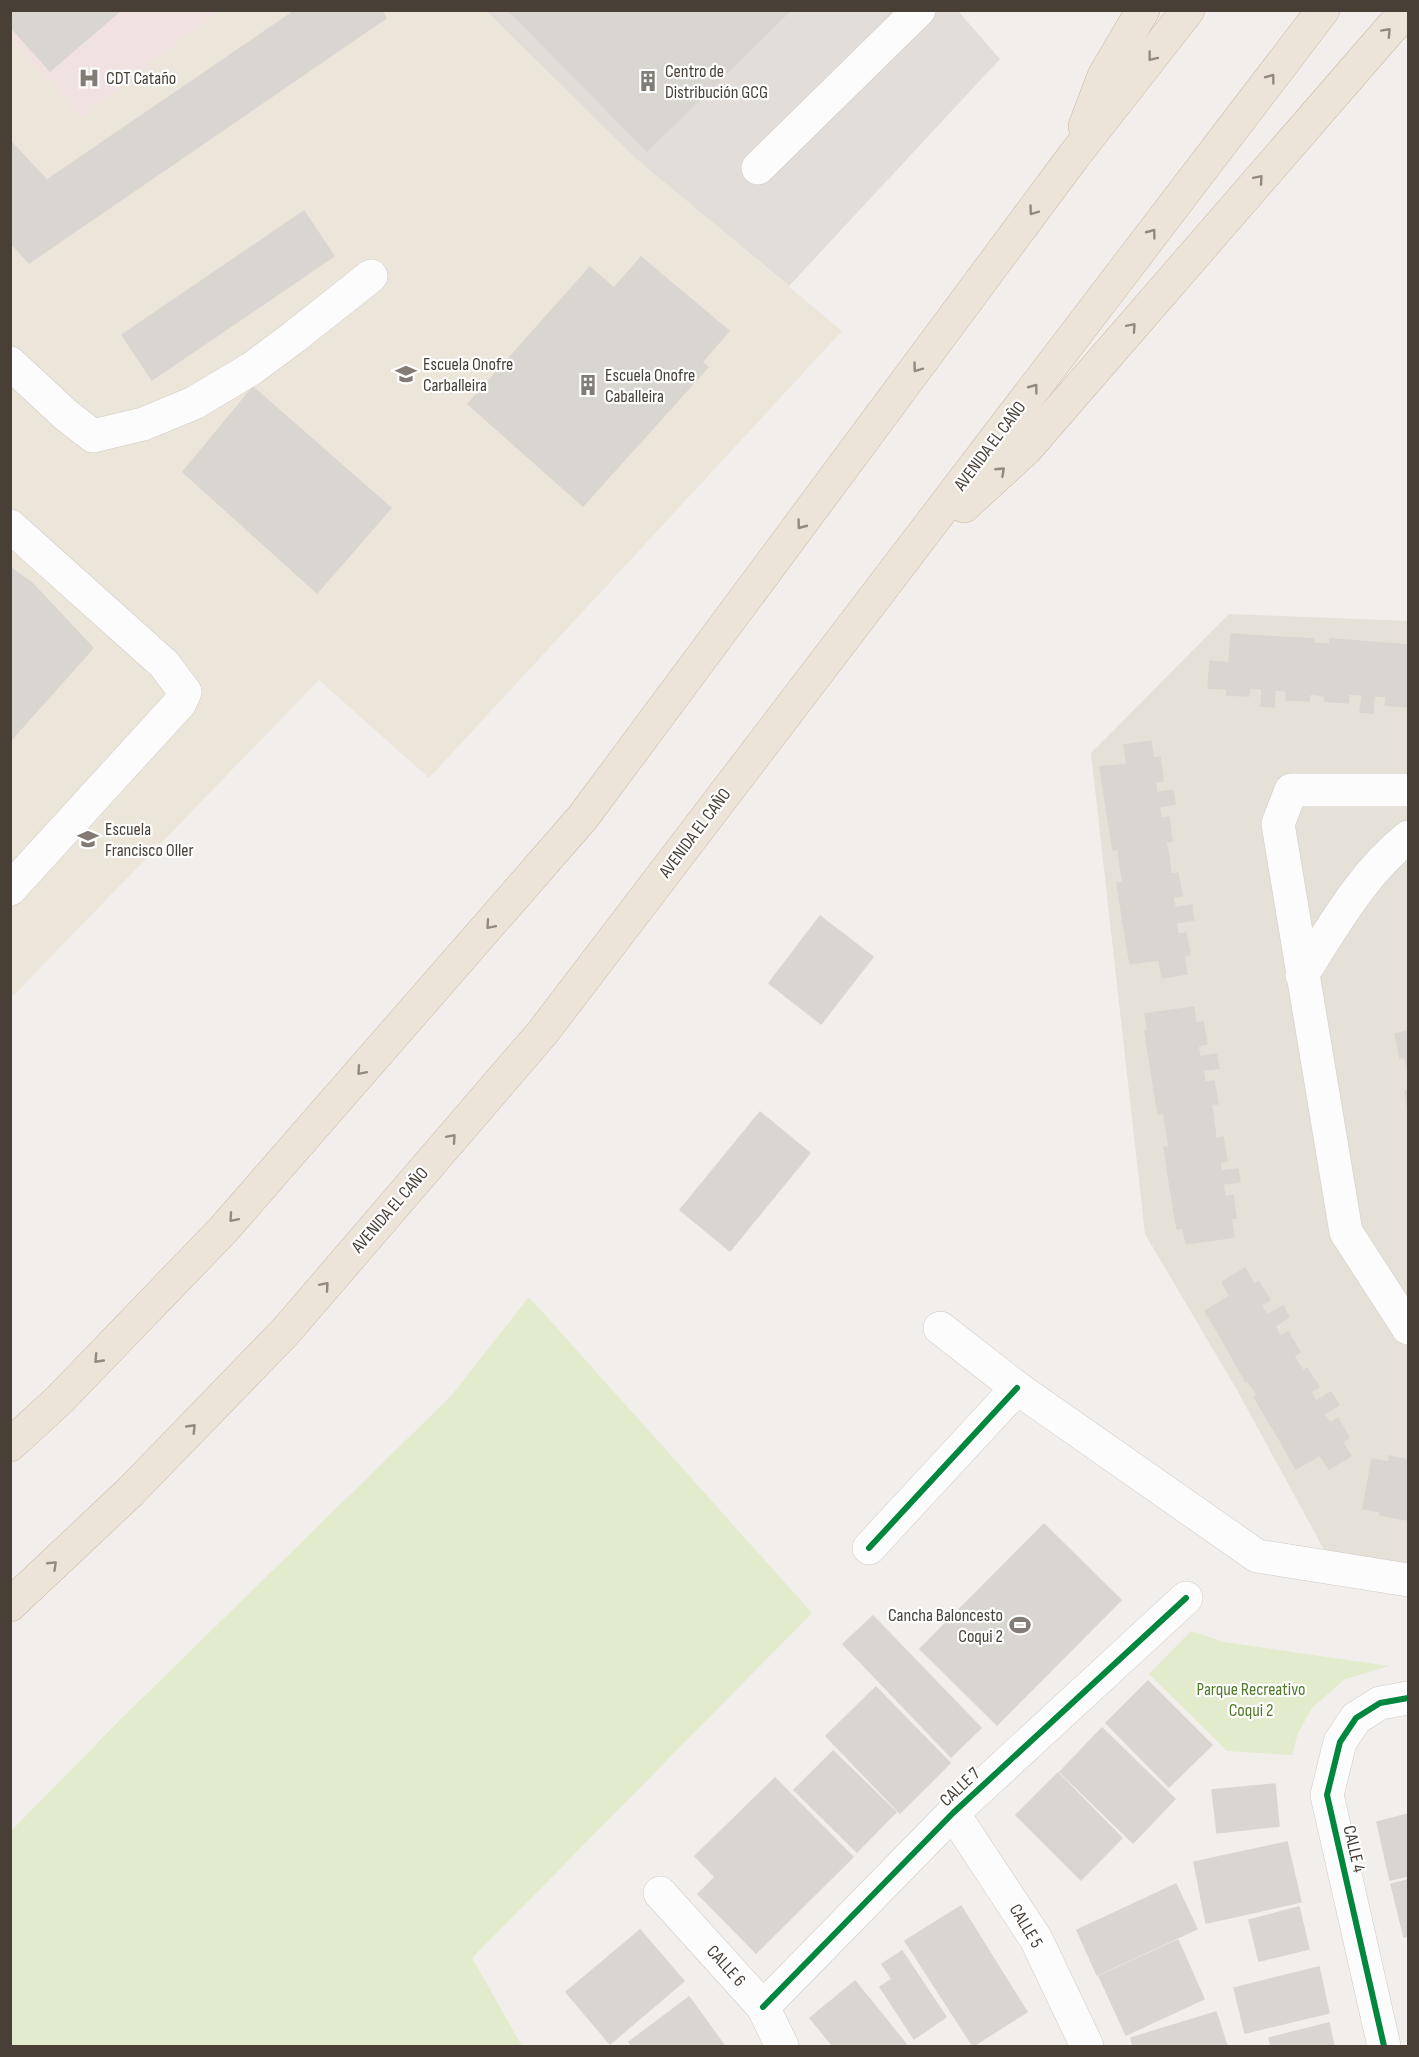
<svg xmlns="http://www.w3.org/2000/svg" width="1419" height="2057" viewBox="0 0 1419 2057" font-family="'Sofia Sans Condensed',sans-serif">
<rect width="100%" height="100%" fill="#f1eeeb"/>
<!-- residential -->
<path fill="#e5e0d8" d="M1229,614L1408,621V1586L1340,1579L1237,1390L1145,1234L1091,753Z"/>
<!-- industrial -->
<path fill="#e2ddd9" d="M486,11H958L1000,59L789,286L636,159Z"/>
<!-- education -->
<path fill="#ece5da" d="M217,11H486L636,159L842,331L429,778L319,680L11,998V39L82,117Z"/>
<!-- medical -->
<path fill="#f0e2e0" d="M11,11H217L82,117L11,39Z"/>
<!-- green -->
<g fill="#e2ebcb">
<path d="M529,1297L812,1613L472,1958L522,2046H11V1831L122,1718L451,1396Z"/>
<path d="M1191,1631L1224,1642L1389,1666L1345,1679L1312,1708L1298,1733L1292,1755L1227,1751L1149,1674Z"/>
</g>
<!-- building -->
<g fill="#d9d6d2" stroke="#dad5d1" stroke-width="1.5">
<path d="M10,10H121L50,71L10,26Z"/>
<path d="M296,10H381L386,18L29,263L10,242V141L47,180Z"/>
<path d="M508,10H791L647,151Z"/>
<path d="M304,211L334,256L152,380L122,335Z"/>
<path d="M641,257L729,331L702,362L708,367L583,506L468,404L590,267L614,288Z"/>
<path d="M253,387L391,508L317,593L183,472Z"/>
<path d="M10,567L32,583L93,648L10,741Z"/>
<path d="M1231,634L1260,636L1256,688H1250L1249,696L1227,695V689L1208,688L1210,661L1229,663Z"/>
<path d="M1260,636L1314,639L1313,643L1322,644L1319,695L1310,694L1309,701L1286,700V691L1275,690L1274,707L1261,706L1262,689L1256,688Z"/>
<path d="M1330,639L1384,643L1380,696H1374L1373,713L1360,712L1362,695L1349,694L1348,703L1325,701V696L1319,695L1322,644H1330Z"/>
<path d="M1384,643L1408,645V707L1385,705L1386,697L1380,696Z"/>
<path d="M1151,741L1153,758L1160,757L1163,781L1155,782L1157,792L1105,801L1100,767L1127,764L1124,745Z"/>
<path d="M1173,790L1175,804L1159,807L1161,818L1169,817L1172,841L1166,842L1169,857L1120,865L1118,849L1113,850L1105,801Z"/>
<path d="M1169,857L1171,874L1178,873L1182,896L1173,897L1175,908L1192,905V911L1123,922L1117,883L1123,882L1120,865Z"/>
<path d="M1192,911L1194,920L1176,923L1178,934L1186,933L1190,955L1184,956L1187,974L1162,978L1159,960L1130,964L1123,922Z"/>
<path d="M820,916L873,957L821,1024L769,983Z"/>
<path d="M1194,1007L1196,1023L1203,1022L1207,1044L1198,1046L1200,1057L1217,1054V1059L1151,1070L1145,1031H1148L1145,1014Z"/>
<path d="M1408,1031V1066L1407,1067L1404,1057L1400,1058L1395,1034Z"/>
<path d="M1217,1059L1219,1068L1203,1070L1205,1082L1214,1081L1218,1104H1211L1213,1114L1165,1122L1164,1113L1158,1114L1151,1070Z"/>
<path d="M1408,1090V1111L1405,1091Z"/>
<path d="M760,1112L810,1153L730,1251L680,1210Z"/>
<path d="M1213,1114L1216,1139L1223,1137L1227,1161L1220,1162L1221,1171L1238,1169L1239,1176L1170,1187L1164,1147H1169L1165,1122Z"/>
<path d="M1239,1176L1240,1182L1223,1184L1225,1197L1233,1195L1236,1218L1231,1219L1234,1237L1186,1244L1183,1228L1177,1229L1170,1187Z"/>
<path d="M1245,1268L1254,1284L1259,1282L1270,1300L1261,1305L1264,1310L1220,1336L1205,1311L1230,1296L1222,1282Z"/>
<path d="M1283,1306L1289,1317L1275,1326L1280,1336L1288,1332L1300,1352L1294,1356L1298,1363L1253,1389L1248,1381L1246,1382L1220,1336L1264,1310L1267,1315Z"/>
<path d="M1298,1363L1303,1371L1307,1368L1319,1387L1311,1392L1316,1401L1331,1392L1337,1402L1278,1437L1254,1397L1257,1395L1253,1389Z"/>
<path d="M1337,1402L1339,1405L1324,1414L1330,1423L1338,1418L1349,1438L1342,1442L1351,1456L1329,1469L1320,1455L1296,1469L1278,1437Z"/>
<path d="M1389,1456L1408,1460V1510L1407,1520L1380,1515L1381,1512L1363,1509L1372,1459L1389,1462Z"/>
<path d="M1044,1524L1121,1600L997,1725L920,1649Z"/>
<path d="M873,1616L981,1728L951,1757L843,1644Z"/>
<path d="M1148,1681L1212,1745L1169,1787L1106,1723Z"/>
<path d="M876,1687L950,1763L900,1813L826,1736Z"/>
<path d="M1102,1728L1175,1799L1133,1843L1060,1772Z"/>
<path d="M833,1751L896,1812L857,1852L794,1790Z"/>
<path d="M1058,1773L1122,1838L1081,1880L1016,1815Z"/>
<path d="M775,1778L853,1857L756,1953L698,1894L715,1877L695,1856Z"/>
<path d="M1275,1784L1279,1826L1217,1833L1212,1790Z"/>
<path d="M1408,1814V1876L1390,1880L1377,1822Z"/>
<path d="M1287,1842L1301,1902L1206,1923L1194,1862Z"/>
<path d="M1408,1880V1936L1404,1937L1391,1884Z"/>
<path d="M1176,1884L1197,1929L1097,1975L1077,1930Z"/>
<path d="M961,1906L1027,2012L973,2046L905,1941Z"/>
<path d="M1299,1907L1309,1949L1259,1961L1249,1920Z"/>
<path d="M640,1930L684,1981L610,2044L566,1992Z"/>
<path d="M1178,1940L1204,1999L1126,2035L1099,1976Z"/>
<path d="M902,1951L946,2017L914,2039L880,1987L892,1979L882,1964Z"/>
<path d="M1319,1967L1329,2013L1245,2033L1234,1988Z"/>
<path d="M855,1981L906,2044L903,2046H833L810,2018Z"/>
<path d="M689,1997L724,2045L721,2046H632L629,2042Z"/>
<path d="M1216,2012L1227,2046H1133L1131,2038Z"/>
<path d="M1329,2023L1334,2046H1271L1269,2038Z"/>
</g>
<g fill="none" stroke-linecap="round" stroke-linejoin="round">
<defs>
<g id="minor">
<path d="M758,168L919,10"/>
<path d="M10,363L66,415L93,436L143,424L194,403L251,369L294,337L371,276"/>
<path d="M10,526L164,664L185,692L180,703L10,889"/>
<path d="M1408,790H1291L1278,824L1346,1232L1408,1328"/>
<path d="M1302,975C1334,925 1362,874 1408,837"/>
<path d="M940,1328L1017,1388L1257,1556L1408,1580"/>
<path d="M869,1548L1017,1388"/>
<path d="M953,1813L1036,1939L1087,2046"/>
<path d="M660,1893L763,2007L782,2046"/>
<path d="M763,2007L953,1813L1186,1598"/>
<path d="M1384,2046L1327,1795L1340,1742L1356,1718L1380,1703L1408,1698"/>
</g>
<g id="highway">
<path d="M1085,126L1104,76L1143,10"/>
<path d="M964,506L1026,449L1391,28L1408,12"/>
<path d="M10,1445L59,1400L223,1230L583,817L1073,157L1188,10"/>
<path d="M10,1605L130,1492L286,1331L543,1032L1323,10"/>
</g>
</defs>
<!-- minor casing -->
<use href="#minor" stroke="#cecbc7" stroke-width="34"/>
<!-- highway casing -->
<use href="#highway" stroke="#c9b9a6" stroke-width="34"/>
<!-- minor -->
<use href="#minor" stroke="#fdfcfc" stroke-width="33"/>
<!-- highway -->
<use href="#highway" stroke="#ede4d9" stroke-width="33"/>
<defs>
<g id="cycleway">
<path d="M869,1548L1017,1388"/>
<path d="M763,2007L953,1813L1186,1598"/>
<path d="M1384,2046L1327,1795L1340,1742L1356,1718L1380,1703L1408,1698"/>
</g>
</defs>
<!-- cycleway casing -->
<use href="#cycleway" stroke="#fff" stroke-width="10"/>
<!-- cycleway -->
<use href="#cycleway" stroke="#00873e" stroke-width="6"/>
</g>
<!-- one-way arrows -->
<defs><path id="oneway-chevron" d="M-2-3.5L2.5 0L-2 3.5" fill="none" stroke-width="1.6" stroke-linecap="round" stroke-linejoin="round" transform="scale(1.5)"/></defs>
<g stroke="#928980">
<use href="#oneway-chevron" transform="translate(1387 32) rotate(-47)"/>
<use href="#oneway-chevron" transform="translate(1152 57) rotate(128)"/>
<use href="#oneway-chevron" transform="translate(1271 78) rotate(-53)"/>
<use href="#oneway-chevron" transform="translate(1259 179) rotate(-49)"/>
<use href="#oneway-chevron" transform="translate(1033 211) rotate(126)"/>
<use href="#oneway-chevron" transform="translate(1152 233) rotate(-53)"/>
<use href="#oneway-chevron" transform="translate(1132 327) rotate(-49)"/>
<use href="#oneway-chevron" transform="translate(917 368) rotate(126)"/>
<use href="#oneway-chevron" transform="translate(1034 388) rotate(-53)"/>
<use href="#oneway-chevron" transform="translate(1001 471) rotate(-43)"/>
<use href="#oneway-chevron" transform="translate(801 525) rotate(127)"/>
<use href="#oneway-chevron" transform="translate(490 925) rotate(131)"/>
<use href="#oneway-chevron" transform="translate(361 1071) rotate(131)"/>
<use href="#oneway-chevron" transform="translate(452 1138) rotate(-49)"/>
<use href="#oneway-chevron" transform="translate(233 1218) rotate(131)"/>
<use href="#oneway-chevron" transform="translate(325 1286) rotate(-49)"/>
<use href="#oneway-chevron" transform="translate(98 1359) rotate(134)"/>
<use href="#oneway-chevron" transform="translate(192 1428) rotate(-46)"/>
<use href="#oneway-chevron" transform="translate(53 1565) rotate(-44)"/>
</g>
<!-- icons -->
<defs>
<symbol id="hospital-bare" viewBox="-9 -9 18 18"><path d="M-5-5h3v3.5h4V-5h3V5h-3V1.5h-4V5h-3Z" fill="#837c76" stroke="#fff" stroke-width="2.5" paint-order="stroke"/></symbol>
<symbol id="building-bare" viewBox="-9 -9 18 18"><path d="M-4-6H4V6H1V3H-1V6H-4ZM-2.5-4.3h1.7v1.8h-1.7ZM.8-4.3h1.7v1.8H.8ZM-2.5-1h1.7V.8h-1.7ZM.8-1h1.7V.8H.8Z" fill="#837c76" stroke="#fff" stroke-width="2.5" paint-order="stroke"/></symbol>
<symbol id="school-bare" viewBox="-9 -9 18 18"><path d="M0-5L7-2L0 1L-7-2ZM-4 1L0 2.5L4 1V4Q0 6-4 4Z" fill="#837c76" stroke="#fff" stroke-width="2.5" paint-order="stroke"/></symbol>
<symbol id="stadium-bare" viewBox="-9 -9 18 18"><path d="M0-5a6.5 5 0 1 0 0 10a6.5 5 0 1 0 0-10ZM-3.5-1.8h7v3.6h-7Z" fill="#837c76" stroke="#fff" stroke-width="2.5" paint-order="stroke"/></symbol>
</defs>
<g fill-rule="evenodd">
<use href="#hospital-bare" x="74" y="63" width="30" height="30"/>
<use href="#building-bare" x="633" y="66" width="30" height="30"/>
<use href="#school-bare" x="391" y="359" width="30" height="30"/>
<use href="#building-bare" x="573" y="370" width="30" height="30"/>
<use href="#school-bare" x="73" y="824" width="30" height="30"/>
<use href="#stadium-bare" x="1005" y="1610" width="30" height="30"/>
</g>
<g text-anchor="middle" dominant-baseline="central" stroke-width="4.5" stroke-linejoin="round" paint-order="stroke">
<!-- poi labels -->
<g font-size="18" fill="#483f37" stroke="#fff" text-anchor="start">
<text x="665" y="71">Centro de<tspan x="665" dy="21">Distribución GCG</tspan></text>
<text x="106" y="78">CDT Cataño</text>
<text x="423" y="364">Escuela Onofre<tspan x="423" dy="21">Carballeira</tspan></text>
<text x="605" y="375">Escuela Onofre<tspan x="605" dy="21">Caballeira</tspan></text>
<text x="105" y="829">Escuela<tspan x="105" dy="21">Francisco Oller</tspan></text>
<text x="1003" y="1615" text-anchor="end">Cancha Baloncesto<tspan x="1003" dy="21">Coqui 2</tspan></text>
</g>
<!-- street labels -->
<g font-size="18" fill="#483f37" stroke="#fff">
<text transform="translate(990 446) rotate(-53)">AVENIDA EL CAÑO</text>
<text transform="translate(695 833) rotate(-53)">AVENIDA EL CAÑO</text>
<text transform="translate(390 1210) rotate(-49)">AVENIDA EL CAÑO</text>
<text transform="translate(960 1787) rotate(-43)">CALLE 7</text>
<text transform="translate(1354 1849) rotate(77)">CALLE 4</text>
<text transform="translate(1026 1926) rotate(59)">CALLE 5</text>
<text transform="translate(726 1966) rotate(48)">CALLE 6</text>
</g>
<!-- park labels -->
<g font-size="18" fill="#507a29" stroke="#fff">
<text x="1251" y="1689">Parque Recreativo<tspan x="1251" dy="21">Coqui 2</tspan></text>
</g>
</g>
<!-- border -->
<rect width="1419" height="2057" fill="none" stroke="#483f37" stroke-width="24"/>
</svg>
